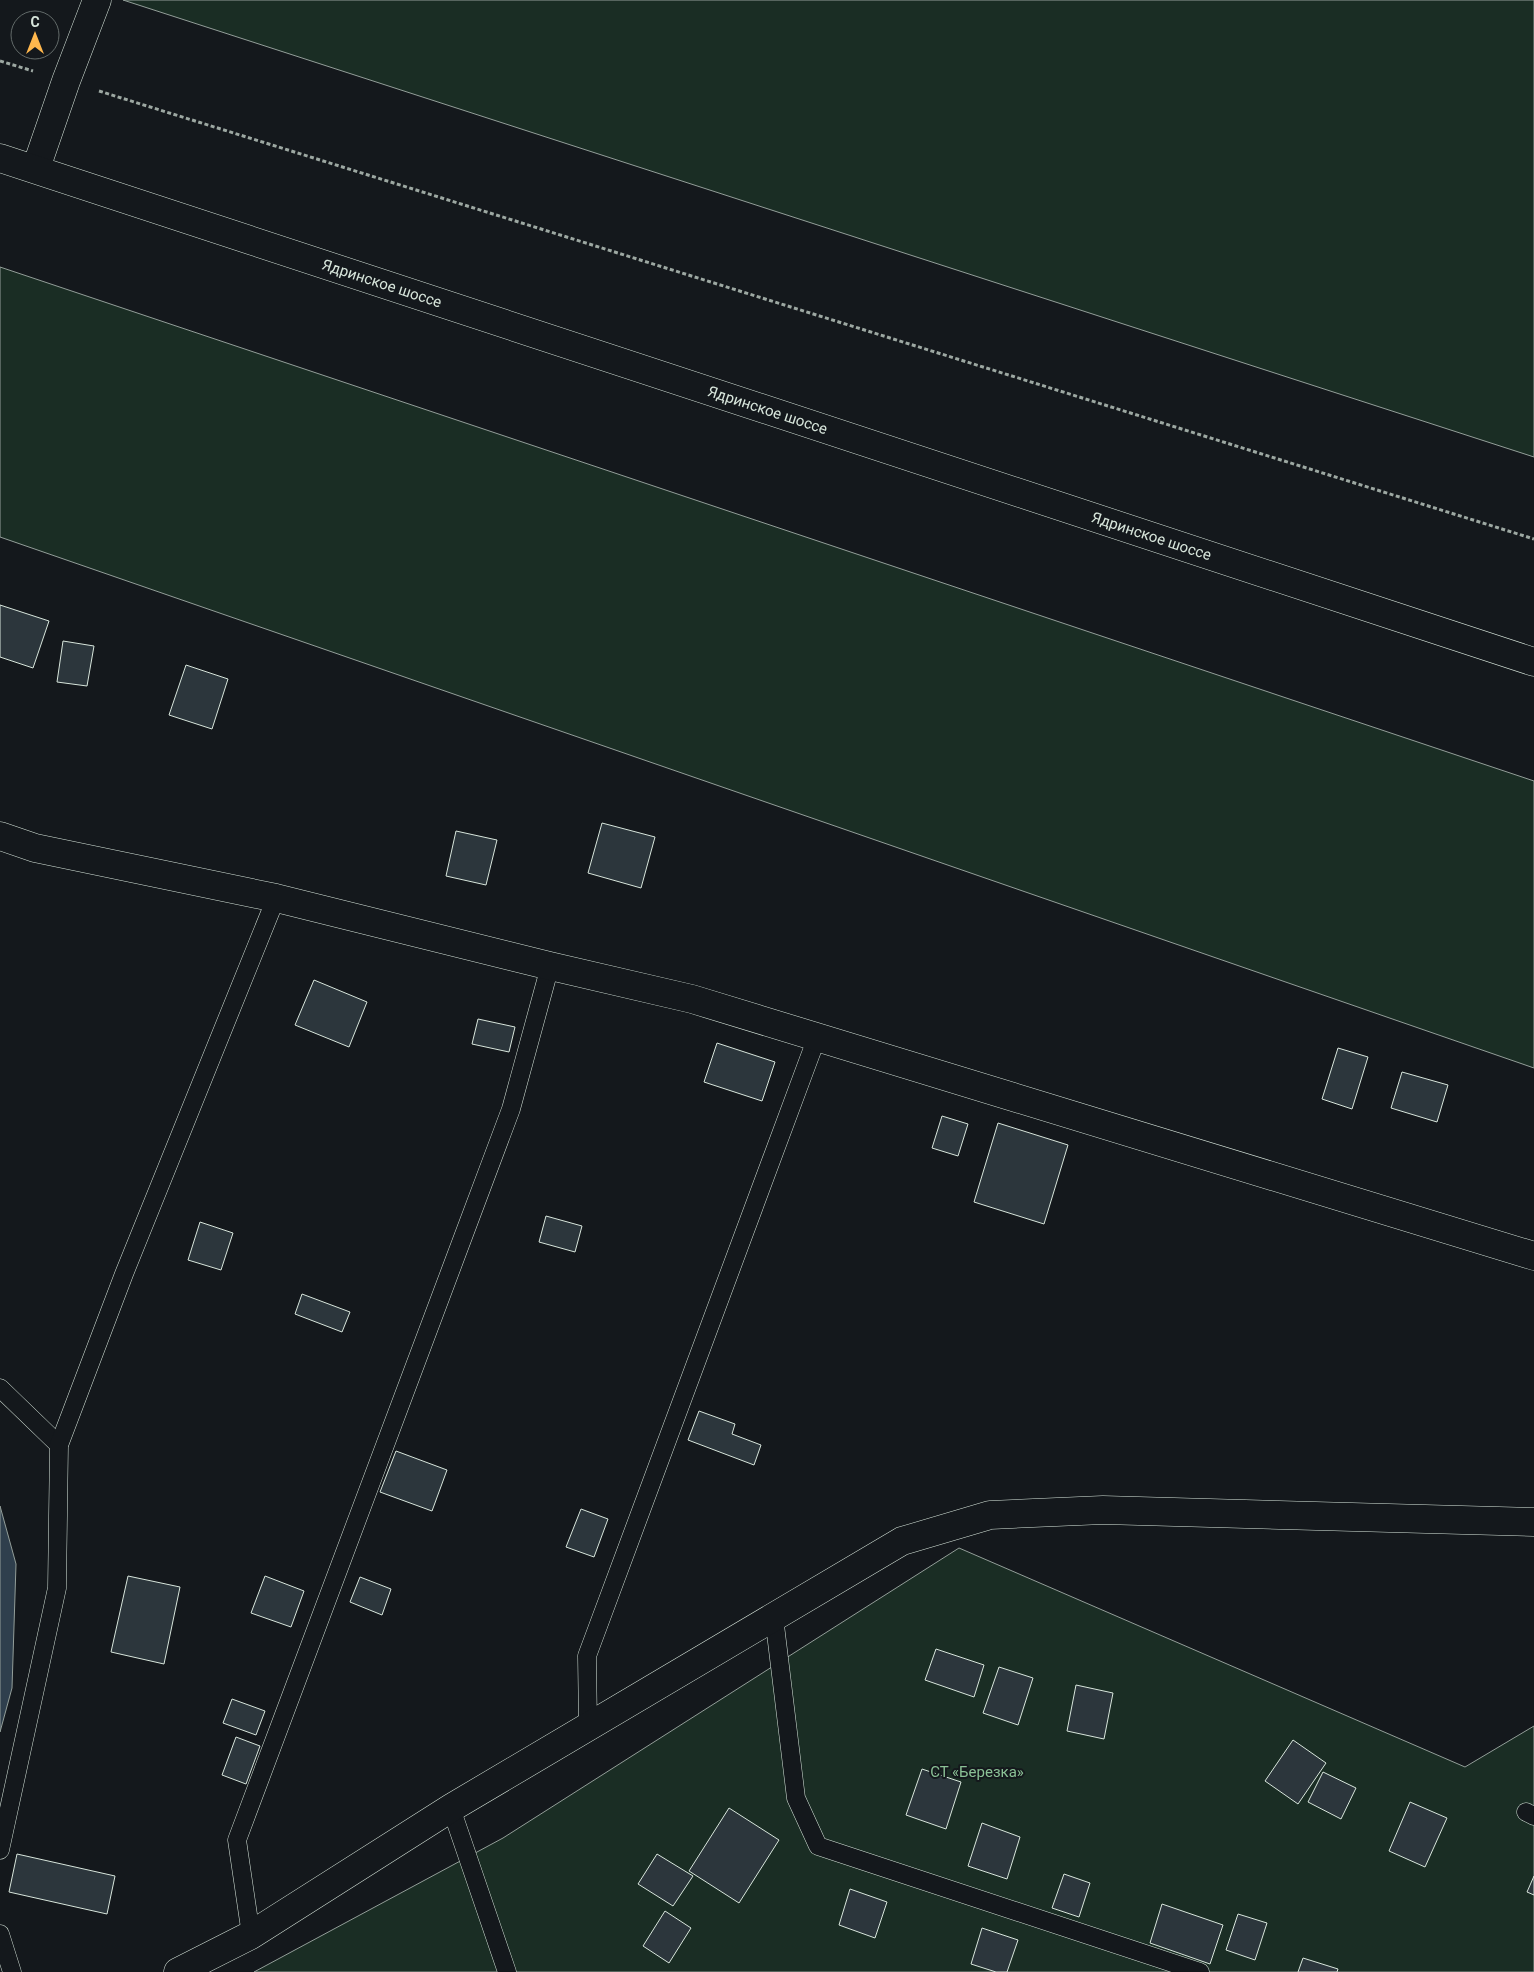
<svg xmlns="http://www.w3.org/2000/svg" width="1534" height="1972" viewBox="0 0 1534 1972" font-family="Roboto,sans-serif">
<rect width="100%" height="100%" fill="#14181c"/>
<!-- green -->
<g fill="#1a2d24" stroke="#939e99">
<path d="M123,0H1534V457Z"/>
<path d="M0,267L1534,781V1068L0,537Z"/>
<path d="M959,1548L1465,1767L1534,1726V1972H254L503,1838Z"/>
</g>
<!-- water -->
<path fill="#2f3f4d" stroke="#939e99" d="M0,1506L16,1564L12,1688L0,1732Z"/>
<!-- building -->
<g fill="#2c363c" stroke="#d8e6dc">
<path d="M0,605L49,621L33,668L0,657Z"/>
<path d="M63,641L94,646L87,686L57,682Z"/>
<path d="M186,665L228,679L212,729L169,715Z"/>
<path d="M602,823L655,837L641,888L588,873Z"/>
<path d="M456,831L497,840L486,885L446,876Z"/>
<path d="M314,980L367,1002L349,1047L295,1025Z"/>
<path d="M478,1019L515,1027L509,1052L472,1044Z"/>
<path d="M717,1043L775,1062L762,1101L704,1082Z"/>
<path d="M1338,1048L1368,1057L1352,1109L1322,1099Z"/>
<path d="M1402,1072L1448,1085L1437,1122L1391,1108Z"/>
<path d="M942,1116L968,1124L958,1156L932,1148Z"/>
<path d="M998,1123L1068,1145L1044,1224L974,1202Z"/>
<path d="M546,1216L582,1226L575,1252L539,1242Z"/>
<path d="M200,1222L233,1233L221,1270L188,1260Z"/>
<path d="M302,1294L350,1312L342,1332L295,1314Z"/>
<path d="M699,1411L735,1424L732,1434L761,1445L754,1465L688,1440Z"/>
<path d="M396,1451L447,1470L432,1511L380,1492Z"/>
<path d="M581,1509L608,1519L594,1557L566,1547Z"/>
<path d="M128,1576L180,1587L164,1664L111,1652Z"/>
<path d="M265,1576L304,1591L291,1627L251,1613Z"/>
<path d="M360,1577L391,1589L382,1615L350,1602Z"/>
<path d="M936,1649L984,1665L974,1697L925,1680Z"/>
<path d="M999,1667L1033,1678L1018,1725L983,1713Z"/>
<path d="M1076,1685L1113,1693L1104,1739L1067,1731Z"/>
<path d="M232,1699L265,1711L256,1735L223,1723Z"/>
<path d="M236,1737L260,1746L246,1784L222,1775Z"/>
<path d="M1293,1740L1326,1763L1298,1804L1265,1781Z"/>
<path d="M922,1769L961,1782L946,1829L906,1815Z"/>
<path d="M1323,1772L1356,1788L1341,1819L1308,1802Z"/>
<path d="M1410,1802L1447,1818L1425,1867L1389,1851Z"/>
<path d="M729,1808L779,1840L739,1903L689,1871Z"/>
<path d="M982,1823L1020,1837L1007,1879L968,1866Z"/>
<path d="M17,1854L115,1876L107,1914L9,1892Z"/>
<path d="M657,1854L693,1876L673,1906L638,1884Z"/>
<path d="M1064,1874L1090,1883L1079,1917L1052,1908Z"/>
<path d="M1534,1876V1895L1527,1892Z"/>
<path d="M850,1889L887,1902L875,1938L839,1925Z"/>
<path d="M1162,1904L1223,1925L1210,1964L1150,1943Z"/>
<path d="M665,1911L691,1928L669,1963L643,1946Z"/>
<path d="M1238,1914L1267,1923L1255,1960L1226,1950Z"/>
<path d="M982,1928L1018,1940L1007,1972H996L971,1964Z"/>
<path d="M1303,1958L1338,1969L1337,1972H1298Z"/>
</g>
<g fill="none" stroke-linecap="round" stroke-linejoin="round">
<defs>
<g id="lane">
<path d="M0,1388L59,1445"/>
<path d="M774,1617L796,1798L818,1846L1200,1972"/>
<path d="M588,1726L587,1656L817,1037"/>
<path d="M451,1808L507,1972"/>
<path d="M1526,1812L1534,1816"/>
<path d="M0,1850L57,1588L59,1445L124,1274L276,898"/>
<path d="M0,1934L12,1972"/>
<path d="M251,1935L237,1840L511,1109L550,966"/>
</g>
<g id="street">
<path d="M36,168L66,81L97,0"/>
<path d="M0,836L35,848L276,898L550,966L692,999L1534,1256"/>
<path d="M178,1972L251,1935L451,1808L902,1541L990,1515L1103,1510L1534,1522"/>
</g>
<g id="primary">
<path id="s1" d="M0,158L1534,662"/>
</g>
</defs>
<!-- lane casing -->
<use href="#lane" stroke="#d8e6dc" stroke-width="19"/>
<!-- street casing -->
<use href="#street" stroke="#d8e6dc" stroke-width="29"/>
<!-- primary casing -->
<use href="#primary" stroke="#d8e6dc" stroke-width="29"/>
<!-- path -->
<g stroke="#9da8a2" stroke-width="3" stroke-dasharray="4 2.5" stroke-linecap="butt">
<path d="M0,61L33,71"/>
<path d="M99,91L1534,539"/>
</g>
<!-- lane -->
<use href="#lane" stroke="#14181c" stroke-width="18"/>
<!-- street -->
<use href="#street" stroke="#14181c" stroke-width="28"/>
<!-- primary -->
<use href="#primary" stroke="#14181c" stroke-width="28"/>
</g>
<g text-anchor="middle" dominant-baseline="central" stroke-width="4" stroke-linejoin="round" paint-order="stroke">
<!-- street labels -->
<g font-size="15" fill="#d8e6dc" stroke="#14181c">
<text stroke="none"><textPath href="#s1" startOffset="402">Ядринское шоссе</textPath></text>
<text stroke="none"><textPath href="#s1" startOffset="808">Ядринское шоссе</textPath></text>
<text stroke="none"><textPath href="#s1" startOffset="1212">Ядринское шоссе</textPath></text>
</g>
<!-- park labels -->
<g font-size="15" fill="#8ac095" stroke="#14181c">
<text x="977" y="1772">СТ «Березка»</text>
</g>
</g>
<!-- north arrow -->
<g transform="translate(35 35)"><circle r="24" fill="#14181c" stroke="#626a69"/>
<path d="M0-4L9 19L0 12L-9 19Z" fill="#ffb74d"/>
<text y="-8" font-size="14" font-weight="bold" text-anchor="middle" fill="#d8e6dc">С</text>
</g>
</svg>
